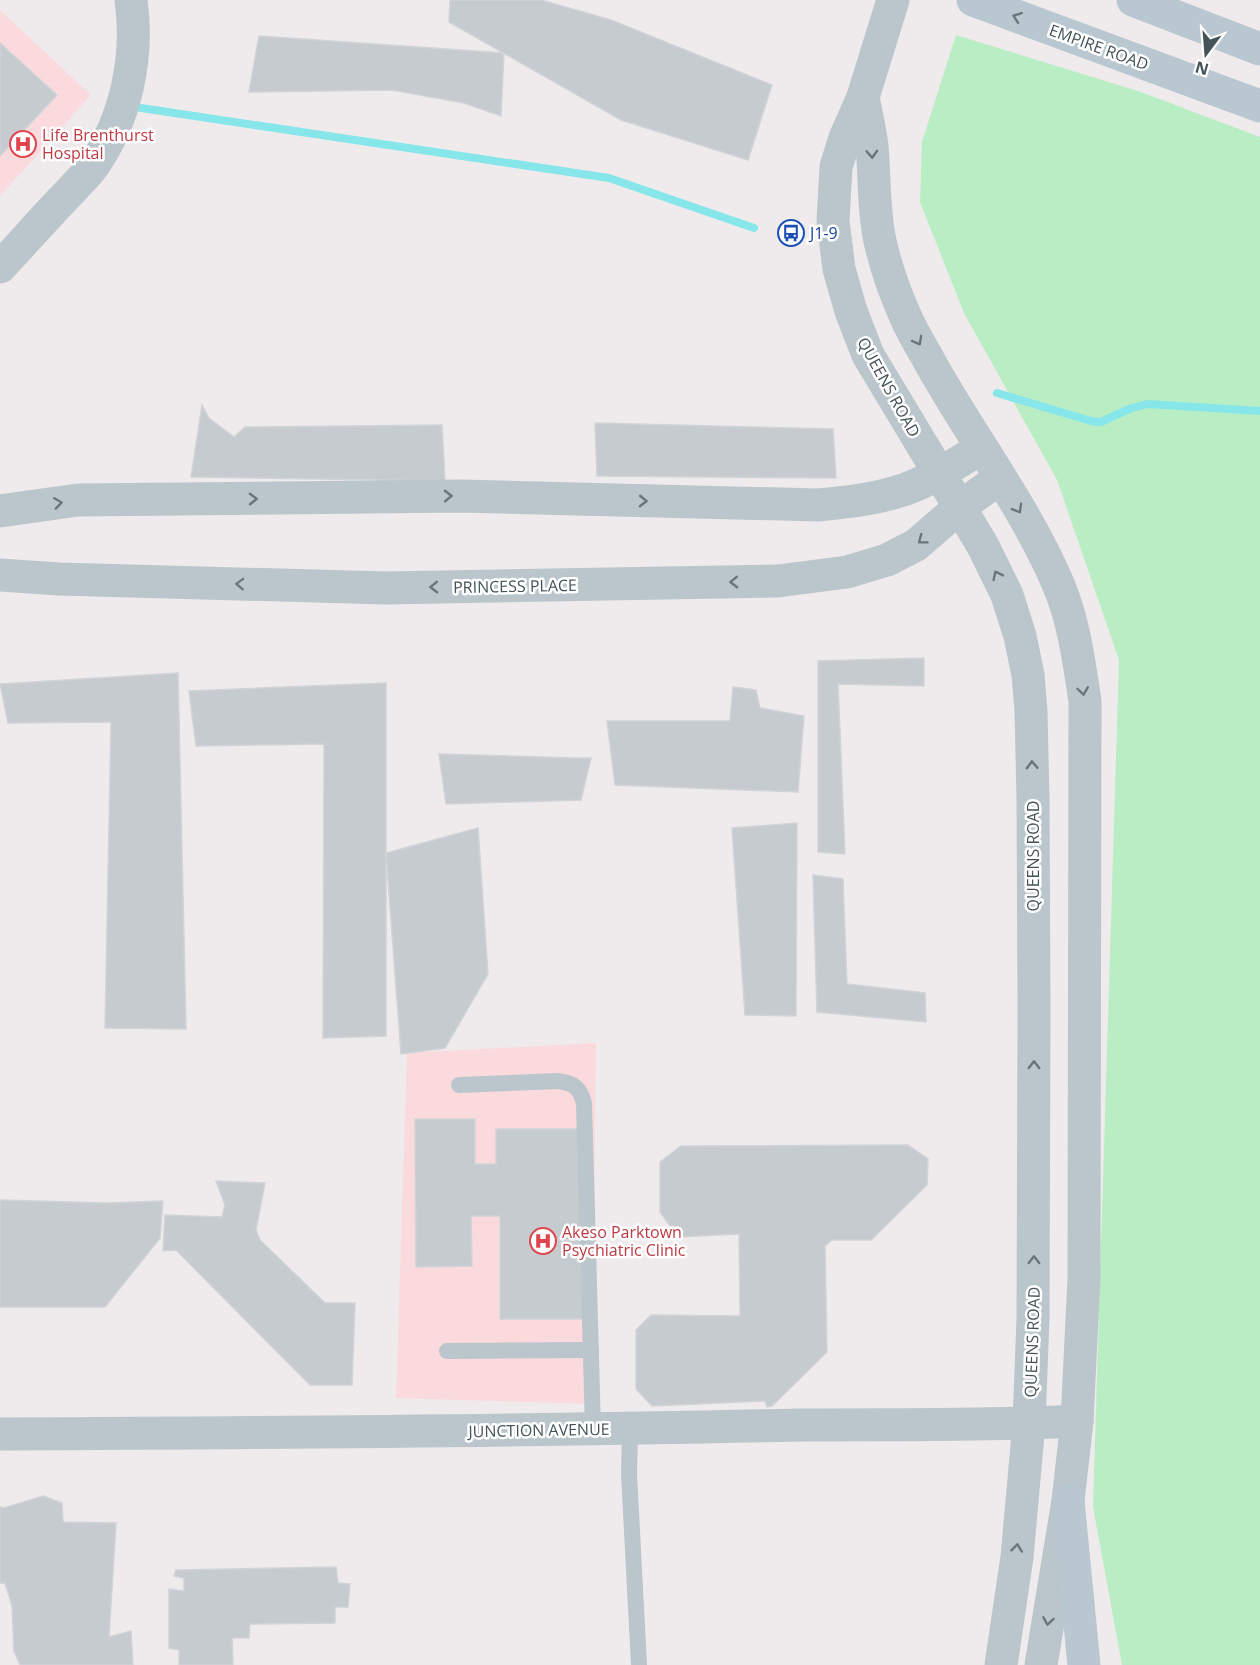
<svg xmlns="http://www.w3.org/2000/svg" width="1260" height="1665" viewBox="0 0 1260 1665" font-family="'Open Sans',sans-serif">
<rect width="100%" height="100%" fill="#efebec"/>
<!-- medical -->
<g fill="#fadadd">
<path d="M0,10L91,95L0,196Z"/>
<path d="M596,1043L592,1404L396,1398L407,1053Z"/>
</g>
<!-- green -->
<path fill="#b9edc4" d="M956,35L1141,92L1260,137V1665H1122L1093,1507L1119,660L1057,480L964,313L920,202L922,142Z"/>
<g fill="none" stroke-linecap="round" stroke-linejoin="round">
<!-- stream -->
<g stroke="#87e6e9" stroke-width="8">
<path d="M141,108L609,178L754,228"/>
<path d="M997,393L1091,421L1101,422L1129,409L1147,404L1260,411"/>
</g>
</g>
<!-- building -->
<g fill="#c5cbcf" stroke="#d0d3d7" stroke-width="1.5">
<path d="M450,0H541L611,20L772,85L748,160L621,120L449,22Z"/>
<path d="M259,36L504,53L501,116L464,103L392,90L249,92Z"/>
<path d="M0,43L57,95L0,156Z"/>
<path d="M202,405L209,418L234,437L245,427L442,425L445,481L191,477Z"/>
<path d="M595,423L833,429L836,478L597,476Z"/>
<path d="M924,658V686L838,684L845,854L818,852V661Z"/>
<path d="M178,673L186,1029L105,1028L111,722L8,723L0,684Z"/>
<path d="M386,683V1036L323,1038L324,744L196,746L189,691Z"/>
<path d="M733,687L756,690L760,708L804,716L798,792L615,785L607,721H730Z"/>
<path d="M439,754L575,758H591L581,800L446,804Z"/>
<path d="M797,823L796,1016L745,1015L732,828Z"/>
<path d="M478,828L488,974L445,1048L401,1054L386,853Z"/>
<path d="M813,875L843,879L847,984L925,993L926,1022L817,1012Z"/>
<path d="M415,1119H475V1164H496V1129H586L587,1319H500V1216H471L472,1266L416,1267Z"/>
<path d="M908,1145L928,1159L927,1185L871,1240H832L825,1246L827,1352L772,1406L767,1407L765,1401L652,1406L636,1389V1330L651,1315L740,1316L739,1234L678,1237L660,1212V1162L681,1146Z"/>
<path d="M216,1181L265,1183L256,1230L260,1240L325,1303H355L352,1385H310L176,1250L163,1251L165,1215L222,1217L225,1205Z"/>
<path d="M0,1200L107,1203L163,1201L160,1238L105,1307H0Z"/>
<path d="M43,1496L62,1503L63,1522L116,1523L109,1637L131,1631L133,1665H20L14,1651L12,1606L5,1583H0V1507L4,1508Z"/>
<path d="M336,1567L338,1583L350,1584L348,1607H335V1623L250,1624L249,1638H232L233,1665H179V1650L169,1648V1589L184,1591V1578L174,1576L176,1570Z"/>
</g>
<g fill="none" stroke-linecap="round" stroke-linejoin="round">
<!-- service -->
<g stroke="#bac6cb" stroke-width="16">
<path d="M459,1085L558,1081C574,1083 580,1088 584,1103L593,1429"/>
<path d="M447,1351L591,1350"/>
<path d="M630,1429L629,1474L639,1665"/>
</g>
<!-- minor -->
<g stroke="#bac6cb" stroke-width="33">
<path d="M0,267C21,245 41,222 62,200C72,189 84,178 93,166C126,120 139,56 131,0"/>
<path d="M0,511L78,500L461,496L818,505C847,502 878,499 906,489C933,479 957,463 981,448"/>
<path d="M0,575L59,579L386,588L778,581L847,572L887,560L916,545L960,507L1000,478"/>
<path d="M0,1434C267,1433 534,1431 801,1425C893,1424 985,1426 1077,1421"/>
</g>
<!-- tertiary -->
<g stroke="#bac6cb" stroke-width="33">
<path d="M893,0L863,97L845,138L836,167L833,221L839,269L851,311L868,355L983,546L1007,595L1020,636L1028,675L1031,711L1033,799L1034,1009L1033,1319L1029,1423L1017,1557L1001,1665"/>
<path d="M863,97C866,113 870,129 872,146C875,178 873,209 880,241C886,268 896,296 908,322C915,337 924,351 932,366C973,439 1026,508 1059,586C1074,622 1079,662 1085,701L1084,1278L1077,1421L1068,1501L1041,1665"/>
</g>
<!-- secondary -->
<g stroke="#b9c8d0" stroke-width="33">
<path d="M973,0L1260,106"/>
<path d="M1133,0L1260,49"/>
<path d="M1068,1501L1084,1665"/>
</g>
</g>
<!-- one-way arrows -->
<defs><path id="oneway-chevron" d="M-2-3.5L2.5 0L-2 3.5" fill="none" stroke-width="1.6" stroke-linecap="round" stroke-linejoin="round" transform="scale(1.5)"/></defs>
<use stroke="#68767c" href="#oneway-chevron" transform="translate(1017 17) rotate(-160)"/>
<g stroke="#68767a">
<use href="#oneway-chevron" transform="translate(872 154) rotate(87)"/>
<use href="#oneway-chevron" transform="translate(918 341) rotate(61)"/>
<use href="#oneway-chevron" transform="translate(448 496) rotate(-1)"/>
<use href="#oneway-chevron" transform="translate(253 499) rotate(-1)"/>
<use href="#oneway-chevron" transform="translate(643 501) rotate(1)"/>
<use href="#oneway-chevron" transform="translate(58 503) rotate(-8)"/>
<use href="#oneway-chevron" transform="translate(1018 509) rotate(60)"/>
<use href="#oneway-chevron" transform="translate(922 540) rotate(143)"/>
<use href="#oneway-chevron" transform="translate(997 575) rotate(-116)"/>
<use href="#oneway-chevron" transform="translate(734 582) rotate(179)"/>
<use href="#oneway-chevron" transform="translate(240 584) rotate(-178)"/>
<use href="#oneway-chevron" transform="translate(434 587) rotate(179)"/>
<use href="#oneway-chevron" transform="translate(1083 691) rotate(82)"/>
<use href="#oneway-chevron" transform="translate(1032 765) rotate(-92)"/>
<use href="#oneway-chevron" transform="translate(1034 1065) rotate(-90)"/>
<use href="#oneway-chevron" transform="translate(1034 1260) rotate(-90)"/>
<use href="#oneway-chevron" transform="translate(1017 1548) rotate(-84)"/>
<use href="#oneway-chevron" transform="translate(1048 1621) rotate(99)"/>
</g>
<!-- icons -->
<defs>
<symbol id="hospital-ring" viewBox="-11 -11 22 22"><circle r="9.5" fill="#fff" stroke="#e0444e" stroke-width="1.5"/><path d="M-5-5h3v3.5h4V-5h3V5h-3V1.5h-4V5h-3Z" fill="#e0444e"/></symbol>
<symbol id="bus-ring" viewBox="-11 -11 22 22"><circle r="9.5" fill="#fff" stroke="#1a4fb4" stroke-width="1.5"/><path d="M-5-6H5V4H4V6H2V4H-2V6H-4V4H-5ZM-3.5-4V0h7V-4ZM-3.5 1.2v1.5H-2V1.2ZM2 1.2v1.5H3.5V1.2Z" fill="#1a4fb4"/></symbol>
</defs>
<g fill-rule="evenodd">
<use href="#hospital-ring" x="8" y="129" width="30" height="30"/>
<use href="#bus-ring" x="776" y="218" width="30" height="30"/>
<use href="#hospital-ring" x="528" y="1226" width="30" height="30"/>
</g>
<g text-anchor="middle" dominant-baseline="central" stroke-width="5" stroke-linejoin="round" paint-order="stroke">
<!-- street labels -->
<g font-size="16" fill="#455358" stroke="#fff">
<text transform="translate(1099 47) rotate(20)">EMPIRE ROAD</text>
<text transform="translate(889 387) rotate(61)">QUEENS ROAD</text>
<text transform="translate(515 586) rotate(-1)">PRINCESS PLACE</text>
<text transform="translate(1033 856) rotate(-90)">QUEENS ROAD</text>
<text transform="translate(1032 1342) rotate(-88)">QUEENS ROAD</text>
<text transform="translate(539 1430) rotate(-1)">JUNCTION AVENUE</text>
</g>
<!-- health labels -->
<g font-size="16" fill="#be3a42" stroke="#fff" text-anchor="start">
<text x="42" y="135">Life Brenthurst<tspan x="42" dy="18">Hospital</tspan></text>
<text x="562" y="1232">Akeso Parktown<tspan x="562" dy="18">Psychiatric Clinic</tspan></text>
</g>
<!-- transit labels -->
<g font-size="16" fill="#164399" stroke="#fff" text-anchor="start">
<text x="810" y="233">J1-9</text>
</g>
</g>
<!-- north arrow -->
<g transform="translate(1206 54) rotate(196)" stroke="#ffffff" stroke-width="4.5" paint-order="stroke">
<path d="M0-4.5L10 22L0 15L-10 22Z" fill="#455358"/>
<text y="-9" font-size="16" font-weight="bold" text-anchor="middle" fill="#455358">N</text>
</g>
</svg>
